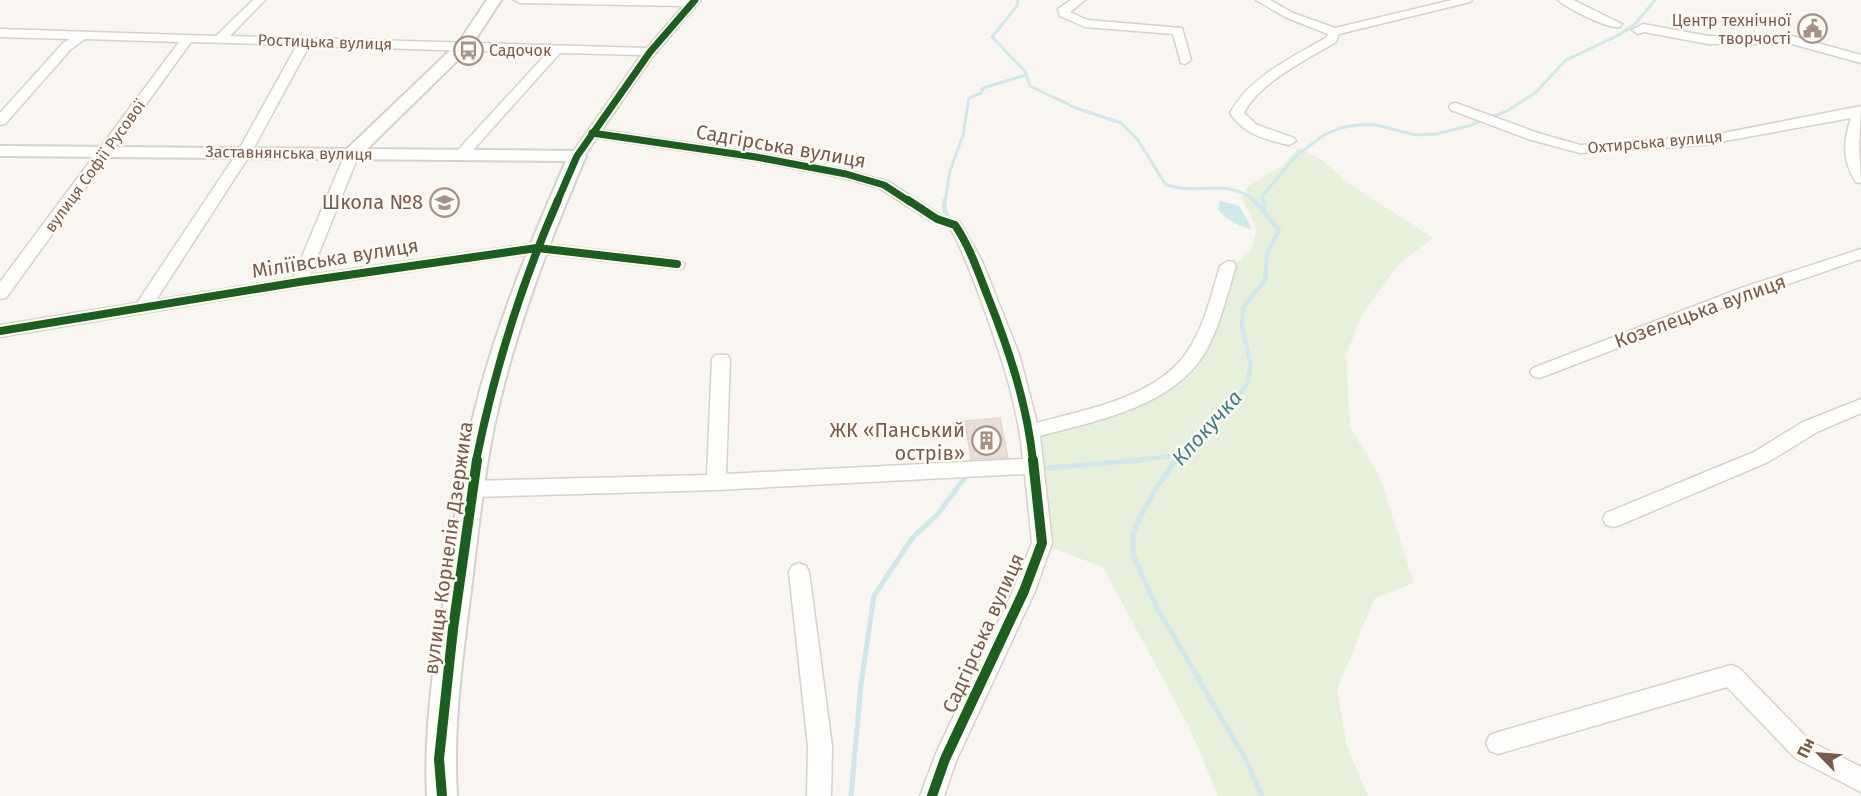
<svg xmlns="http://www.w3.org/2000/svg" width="1861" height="796" viewBox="0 0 1861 796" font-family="'Fira Sans',sans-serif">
<rect width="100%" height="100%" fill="#f9f5f0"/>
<!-- green -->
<path fill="#e7f0db" d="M1299,148L1322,160L1345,181L1433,238L1399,264L1362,315L1346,355L1350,427L1379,475L1414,583L1374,599L1337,690L1347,746L1368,796H1218L1191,731L1103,567L1041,544L1028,431L1136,399L1197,350L1235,265L1251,249L1257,230L1242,198L1248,186L1283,165Z"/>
<!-- water -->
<path fill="#d0e8ea" d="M1220,201L1239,206L1252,229C1241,227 1224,219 1218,209Z"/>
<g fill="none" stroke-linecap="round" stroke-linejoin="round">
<!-- stream-far2 -->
<g stroke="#d0e8ea" stroke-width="3">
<path d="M1018,0L1017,6L992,37L1025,71L1030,86L1076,108L1121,123L1138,140L1165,184C1197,197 1226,176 1256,202"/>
<path d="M945,202L950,171L963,135L969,98L981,93L983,88L1026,75"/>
<path d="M1264,202L1262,196L1297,155L1324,135L1340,128L1357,125H1376L1415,135L1436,134L1468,126L1507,111L1535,93L1566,60L1619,35L1635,24L1655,0"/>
</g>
<!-- stream-far1 -->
<g stroke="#d0e8ea" stroke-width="4.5">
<path d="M945,200L944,209L948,217"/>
<path d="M1263,212L1265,207L1263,200"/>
<path d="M1131,461L1179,455"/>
<path d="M1175,461L1196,435L1230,404L1247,384L1251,365L1242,327L1243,308L1265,280L1267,253L1279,230L1254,200"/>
</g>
<!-- stream -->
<g stroke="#d0e8ea" stroke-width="5">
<path d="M1176,460L1156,488L1138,521L1133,535V555L1156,606L1246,760L1262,796"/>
<path d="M1047,468L1142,460"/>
<path d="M851,796L861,684L874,596L913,537L937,515L966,476"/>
</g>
</g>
<!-- building -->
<path fill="#e6ded7" stroke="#e2d8d2" stroke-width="1.5" d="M1000,418L1008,458L971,459L965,421Z"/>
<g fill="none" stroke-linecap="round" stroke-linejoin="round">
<defs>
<g id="minor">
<path d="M253,0H265L230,36L647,48L683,6L520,3L514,0H701L654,55L602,130L756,153L851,171L889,182L942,216L960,222L982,261L1019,354L1037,423C1090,408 1163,397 1192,344C1206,320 1212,292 1220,266L1228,261L1234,262L1236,266C1227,294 1221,323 1207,349C1175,407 1098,420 1040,436L1052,543L1035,591L956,761L944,796H920L937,751L1013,591L1032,543L1025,474L716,490L471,497L464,494L461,489L464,484L471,481L707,475L712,359L715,355H727L730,359L726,474L1023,459C1018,404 1000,352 981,300C972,276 963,251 950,228L932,222L879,188L844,178L756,161L597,138L582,159H572L570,156L641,55L560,53L466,158L461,159L454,155L456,152L547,53L309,46L251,153L156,300L293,278L345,154L352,150L359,154L310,275L537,243L677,259L685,264L683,268L677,269L537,253L299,287L0,337V325L137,303L237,153L297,45L191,42L6,298L0,299V282L179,42L85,39L71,49L5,124L0,125V113L63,43L70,39L0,37V29L216,36Z"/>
<path d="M1071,0H1085L1070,12L1087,20L1182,28L1191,60L1185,64L1181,63L1173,34L1085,27L1060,16L1058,9Z"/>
<path d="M1256,0H1270L1293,13L1335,28L1452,0H1472L1470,2L1339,34L1336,42C1308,59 1259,82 1244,113L1257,125L1294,138L1296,141L1289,145C1266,140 1243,134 1230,113C1249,77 1293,57 1327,37L1328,34L1285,17Z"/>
<path d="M1558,0H1573L1622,24L1620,27C1607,29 1568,9 1558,0Z"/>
<path d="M1643,24L1708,36H1792L1861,55V63L1792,44H1708L1644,32L1638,34L1632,30Z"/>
<path d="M1456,103L1538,133L1580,145L1703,137L1861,106L1859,145L1861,183L1856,182C1842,161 1843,141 1851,118L1703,145L1580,153L1528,139L1451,110L1449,107L1451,104Z"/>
<path d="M1861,249V259L1756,295L1545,376L1539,378L1533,376L1530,372L1533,368L1744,287Z"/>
<path d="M1861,399V413L1817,432L1768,462L1620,525L1613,527L1606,525L1603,519L1606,513L1754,452L1803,422Z"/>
<path d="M799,563L806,566L809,572L832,746L831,796H807L808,746L789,572L792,566Z"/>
<path d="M1731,665L1739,668L1811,742L1861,767V792L1795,758L1727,687L1498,754L1490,751L1486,743L1490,735L1498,732Z"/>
</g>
<path id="tertiary" d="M487,0H501L470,48L367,149L577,151L583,152L586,156C549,242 515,330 495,422C482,483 477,545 469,606C461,670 453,732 457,796H427C424,732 433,669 443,606C452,544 457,482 472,422C493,332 529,246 566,161L0,156V146L347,149L459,42Z"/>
</defs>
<!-- minor casing -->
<use href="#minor" stroke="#d7d1cb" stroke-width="3"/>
<!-- tertiary casing -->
<use href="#tertiary" stroke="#d7d1cb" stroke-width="4"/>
<!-- minor -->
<use href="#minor" fill="#fefefd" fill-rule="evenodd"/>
<!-- tertiary -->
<use href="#tertiary" fill="#fefefd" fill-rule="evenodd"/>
<defs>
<g id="cycleway-far2">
<path d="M592,133L756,157L846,174L884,185L910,202"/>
<path d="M557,202L577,156L650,52L695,0"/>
</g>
<g id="cycleway-far1">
<path d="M908,200L937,219L955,225C970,247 978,272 988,297C1009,350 1027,404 1033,461"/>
<path d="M0,331L299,282L537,248L677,264"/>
<path d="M476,461C494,372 521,284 558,200"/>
</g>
<g id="cycleway">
<path d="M442,796L439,759L453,629L477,460"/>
<path d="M932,796L945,759L1024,591L1042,543L1033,460"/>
</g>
</defs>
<!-- cycleway-far2 casing -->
<use href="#cycleway-far2" stroke="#fffaf3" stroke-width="10"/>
<!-- cycleway-far1 casing -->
<use href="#cycleway-far1" stroke="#fffaf3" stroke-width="12"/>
<!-- cycleway casing -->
<use href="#cycleway" stroke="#fffaf3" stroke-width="14"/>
<!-- cycleway-far2 -->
<use href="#cycleway-far2" stroke="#1b5e20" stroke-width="7"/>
<!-- cycleway-far1 -->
<use href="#cycleway-far1" stroke="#1b5e20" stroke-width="8"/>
<!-- cycleway -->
<use href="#cycleway" stroke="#1b5e20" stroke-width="10"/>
</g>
<!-- icons -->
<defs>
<symbol id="civic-ring" viewBox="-11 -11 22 22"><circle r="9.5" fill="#fffaf3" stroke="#a69286" stroke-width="1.5"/><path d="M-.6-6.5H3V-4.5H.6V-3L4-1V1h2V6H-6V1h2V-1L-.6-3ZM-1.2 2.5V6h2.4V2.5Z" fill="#a69286"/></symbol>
<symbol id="bus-ring" viewBox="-11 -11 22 22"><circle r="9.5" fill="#fffaf3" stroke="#a69286" stroke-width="1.5"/><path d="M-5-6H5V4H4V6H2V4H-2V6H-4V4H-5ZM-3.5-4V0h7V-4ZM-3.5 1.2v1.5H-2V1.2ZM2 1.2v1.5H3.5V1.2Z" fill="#a69286"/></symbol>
<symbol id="school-ring" viewBox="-11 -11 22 22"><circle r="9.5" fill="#fffaf3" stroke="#a69286" stroke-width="1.5"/><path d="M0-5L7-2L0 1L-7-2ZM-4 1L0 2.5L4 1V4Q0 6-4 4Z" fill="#a69286"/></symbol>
<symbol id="building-ring" viewBox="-11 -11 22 22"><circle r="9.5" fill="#fffaf3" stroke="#a69286" stroke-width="1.5"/><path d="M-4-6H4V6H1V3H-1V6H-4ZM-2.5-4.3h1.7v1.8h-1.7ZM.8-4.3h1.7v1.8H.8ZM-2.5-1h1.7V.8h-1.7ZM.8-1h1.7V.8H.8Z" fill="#a69286"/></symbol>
</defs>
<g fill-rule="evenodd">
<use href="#civic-ring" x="1796" y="12" width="33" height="33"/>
<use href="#bus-ring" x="452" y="34" width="33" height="33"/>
<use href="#school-ring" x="428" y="186" width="33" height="33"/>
<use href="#building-ring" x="970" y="424" width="33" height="33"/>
</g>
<g text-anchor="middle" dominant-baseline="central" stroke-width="4.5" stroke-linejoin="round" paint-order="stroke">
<!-- far-poi labels -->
<g font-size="16" fill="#7a5c4d" stroke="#fffaf3" text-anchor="end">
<text x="1791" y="20">Центр технічної<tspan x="1791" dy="18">творчості</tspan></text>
<text x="489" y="50" text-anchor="start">Садочок</text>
</g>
<!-- far-street labels -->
<g font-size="16" fill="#7a5c4d" stroke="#fffaf3">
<text transform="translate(325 42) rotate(2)">Ростицька вулиця</text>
<text transform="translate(1655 142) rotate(-5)">Охтирська вулиця</text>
<text transform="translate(289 153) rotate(1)">Заставнянська вулиця</text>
<text transform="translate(95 166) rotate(-54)">вулиця Софії Русової</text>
</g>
<!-- street labels -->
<g font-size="20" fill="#7a5c4d" stroke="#fffaf3">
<text transform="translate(781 146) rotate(10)">Садгірська вулиця</text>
<text transform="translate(335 258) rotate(-9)">Міліївська вулиця</text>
<text transform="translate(1700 311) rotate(-20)">Козелецька вулиця</text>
<text transform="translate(448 548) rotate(-82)">вулиця Корнелія Дзержика</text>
<text transform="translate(983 633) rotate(-66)">Садгірська вулиця</text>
</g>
<!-- poi labels -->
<g font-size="20" fill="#7a5c4d" stroke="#fffaf3" text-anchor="end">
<text x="423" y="202">Школа №8</text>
<text x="965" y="430">ЖК «Панський<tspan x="965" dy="23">острів»</tspan></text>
</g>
<!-- water labels -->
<g font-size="21" font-style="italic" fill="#437c86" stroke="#fffaf3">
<text transform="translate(1207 428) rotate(-48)">Клокучка</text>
</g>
</g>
<!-- north arrow -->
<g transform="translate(1819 754) rotate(295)" stroke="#fffaf3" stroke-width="4.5" paint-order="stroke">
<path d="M0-4.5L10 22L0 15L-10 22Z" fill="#7a5c4d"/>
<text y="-9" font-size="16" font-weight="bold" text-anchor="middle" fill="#7a5c4d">Пн</text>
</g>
</svg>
